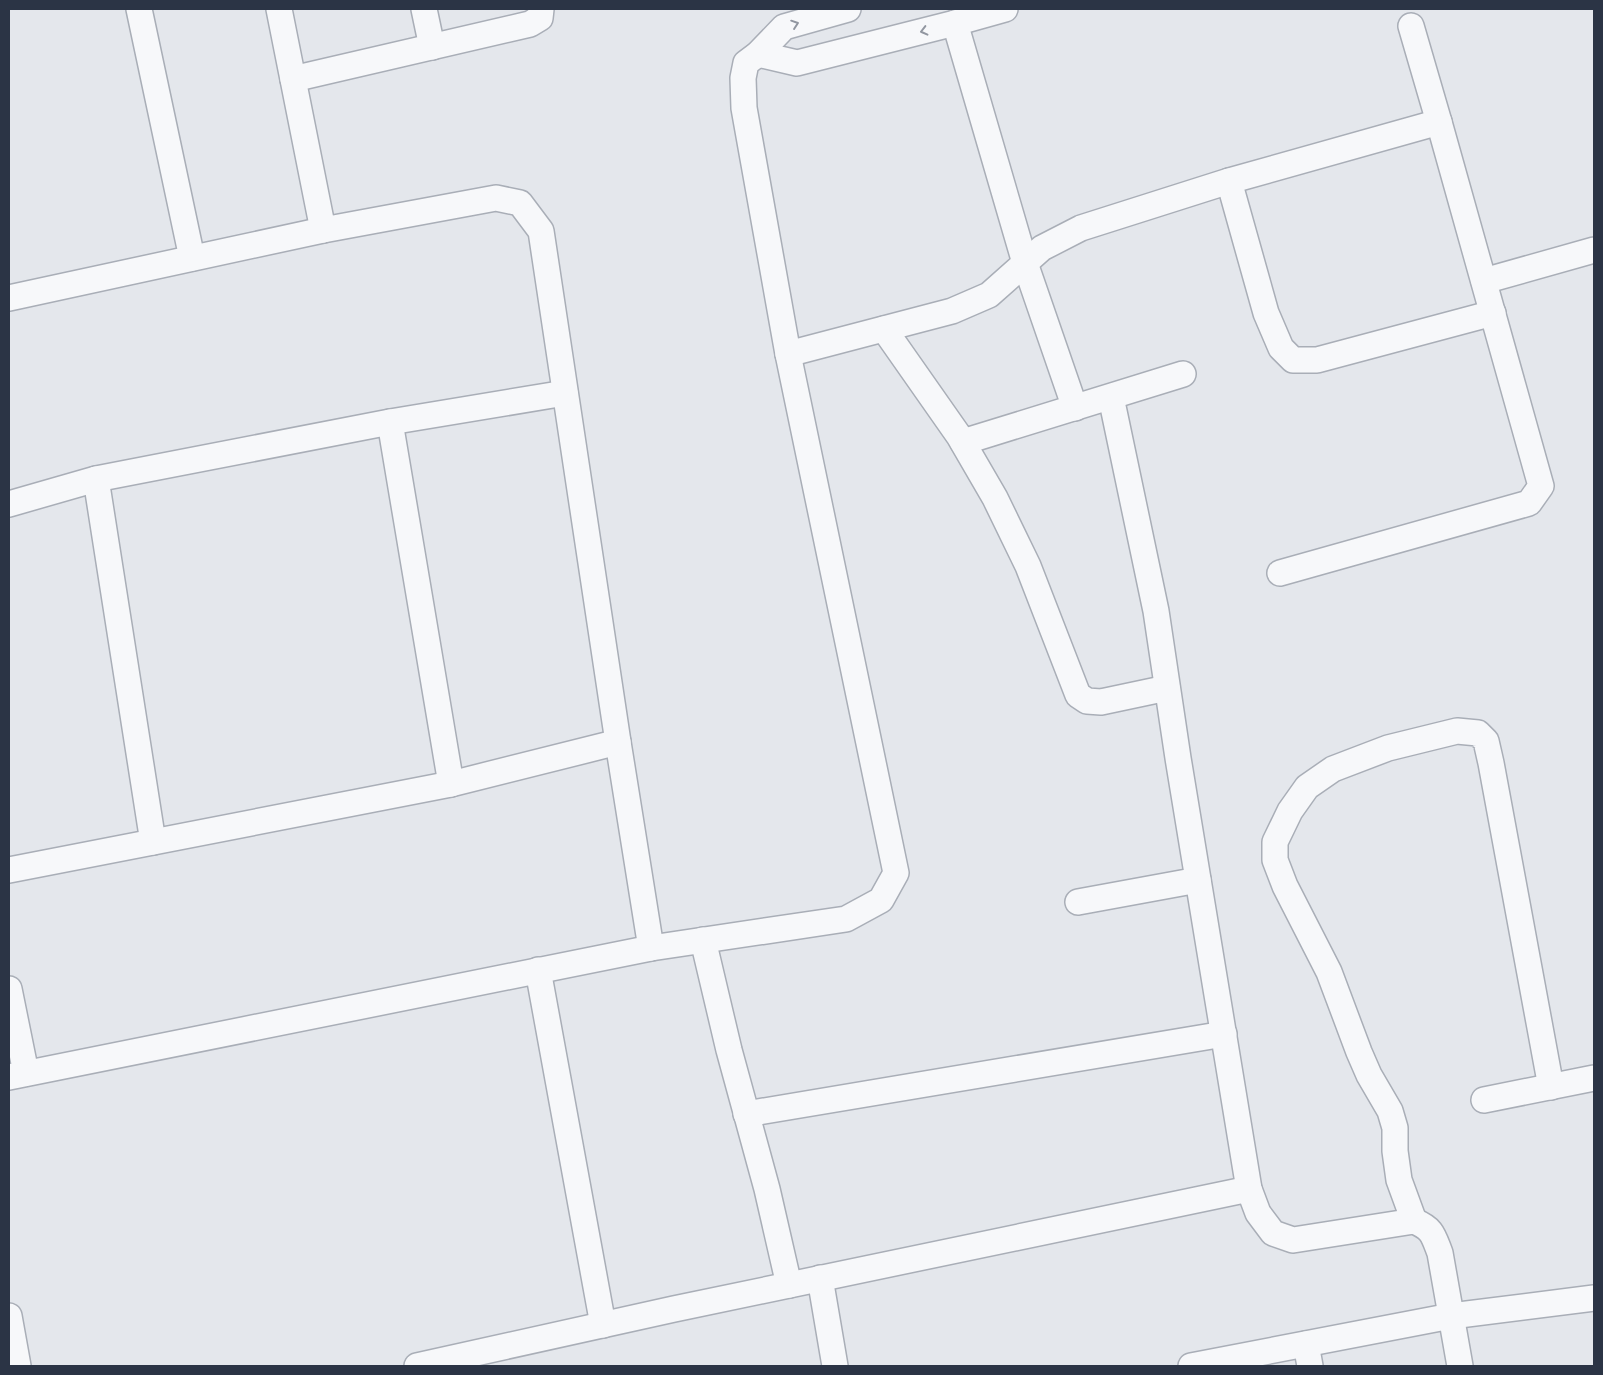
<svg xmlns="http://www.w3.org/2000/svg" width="1603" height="1375" viewBox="0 0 1603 1375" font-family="Roboto,sans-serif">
<rect width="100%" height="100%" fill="#e4e7ec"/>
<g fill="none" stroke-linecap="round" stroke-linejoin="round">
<defs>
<g id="street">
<path d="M139,9L192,258"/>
<path d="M279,9L323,230"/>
<path d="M424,9L432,47"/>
<path d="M955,23L1025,263L1075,408"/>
<path d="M758,54L797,63L955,23L1005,9"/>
<path d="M293,79L530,24L540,18L541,9"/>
<path d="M1229,181L1266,313L1281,348L1293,360H1317L1493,313"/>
<path d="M1484,281L1594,250"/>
<path d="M9,298L323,230L496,198L520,203L541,231L618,742L651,948"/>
<path d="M884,329L959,436L995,498L1028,566L1078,695L1087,701L1101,702L1167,688"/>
<path d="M788,354L952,311L989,295L1042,248L1081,228L1229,181L1439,122"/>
<path d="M1111,397L1156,611L1178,758L1249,1189L1258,1213L1273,1233L1293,1240L1414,1221C1433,1229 1433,1235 1440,1253L1460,1366"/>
<path d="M390,422L451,784"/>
<path d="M963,442L1183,374"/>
<path d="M96,479L153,842"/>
<path d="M9,504L96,479L390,422L565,393"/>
<path d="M1280,573L1529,503L1541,486L1439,122L1411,26"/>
<path d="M9,870L451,784L618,742"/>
<path d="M1078,902L1198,880"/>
<path d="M703,940L729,1050L767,1189L789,1285"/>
<path d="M538,970L603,1325"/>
<path d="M9,989L26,1073"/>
<path d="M9,1077L651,948L846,919L881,900L896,873L788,354L744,108L743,78L746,63L758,54L784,27L848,9"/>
<path d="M1484,1100L1594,1078"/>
<path d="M746,1114L1224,1034"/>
<path d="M1414,1221L1399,1180L1395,1151V1128L1390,1111L1369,1075L1359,1052L1329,972L1285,886L1275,860V842L1290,811L1307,787L1333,769L1388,748L1457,731L1478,733L1486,741L1491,763L1551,1087"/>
<path d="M820,1278L835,1366"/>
<path d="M9,1316L18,1366"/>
<path d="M1306,1344L1310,1366"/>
<path d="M417,1366L674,1309L1249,1189"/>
<path d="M1191,1366L1451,1316L1594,1298"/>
</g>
</defs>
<!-- street casing -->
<use href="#street" stroke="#a9aeb7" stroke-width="28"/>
<!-- street -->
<use href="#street" stroke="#f7f8fa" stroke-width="25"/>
</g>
<!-- one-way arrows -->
<defs><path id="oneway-chevron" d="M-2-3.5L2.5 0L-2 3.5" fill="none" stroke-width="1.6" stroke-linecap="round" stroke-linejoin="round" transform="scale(1.25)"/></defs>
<g stroke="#9196a0">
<use href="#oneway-chevron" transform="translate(795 24) rotate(-19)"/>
<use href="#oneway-chevron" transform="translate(924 31) rotate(166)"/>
</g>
<!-- border -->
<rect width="1603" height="1375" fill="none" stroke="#2b3445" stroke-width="20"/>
</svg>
